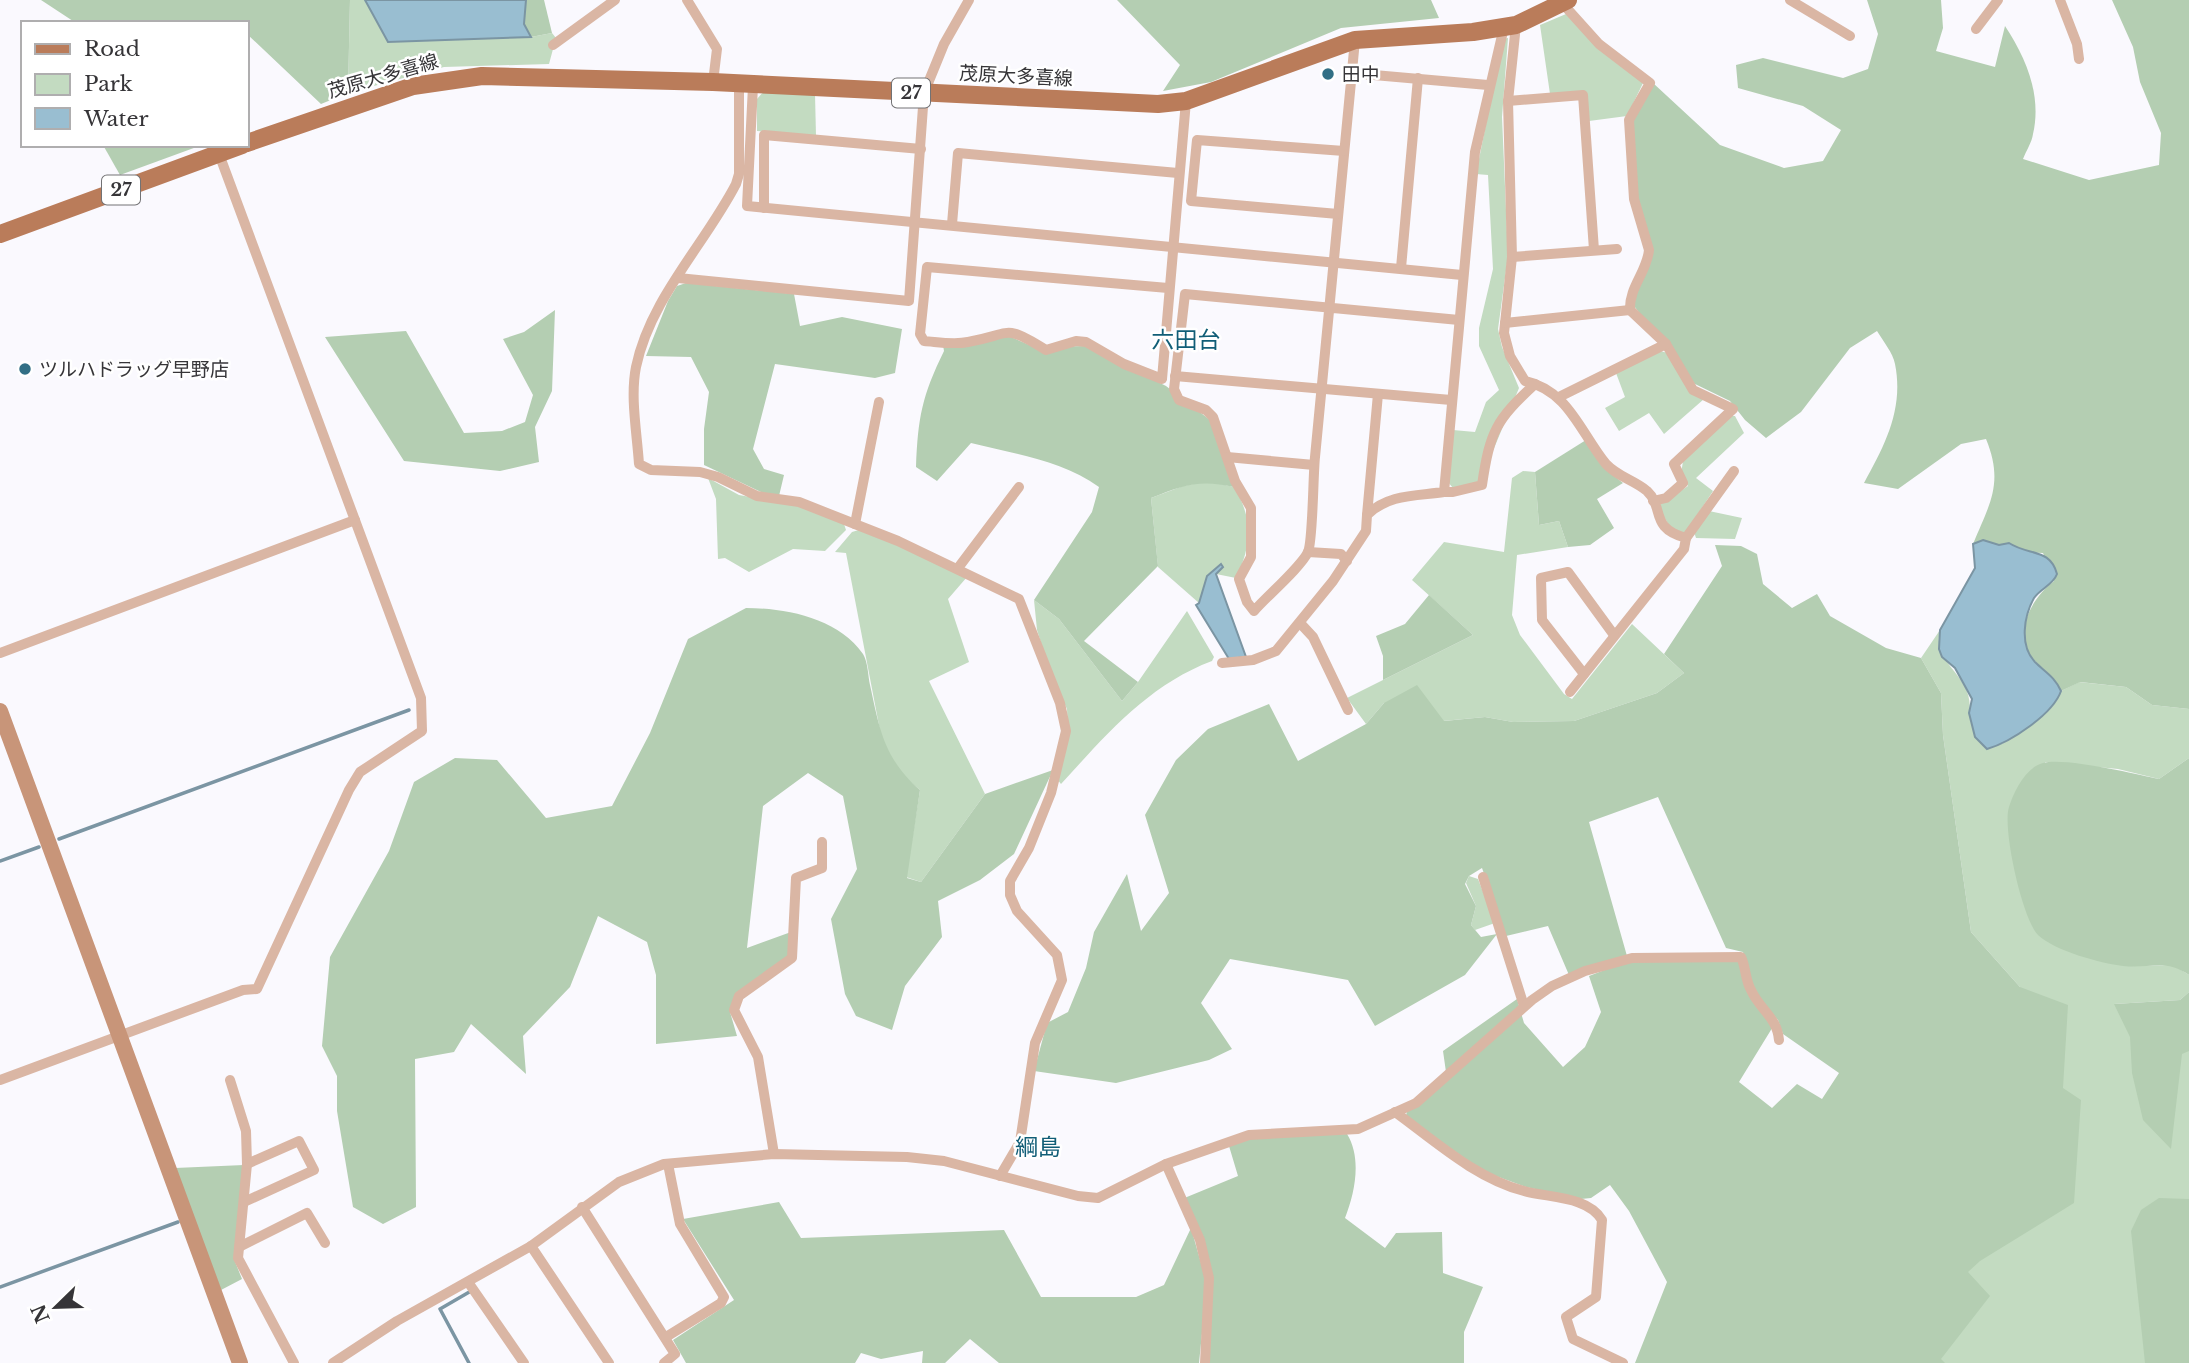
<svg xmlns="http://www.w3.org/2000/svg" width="2189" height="1363" viewBox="0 0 2189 1363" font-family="'Libre Baskerville','Noto Sans JP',serif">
<rect width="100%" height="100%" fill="#faf9fe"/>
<!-- green -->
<g fill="#c3dbc1">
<path d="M350,0H365L388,42L531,37L552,33L556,38L549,64L444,67L348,93Z"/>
<path d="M1566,14L1643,83L1627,116L1589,121L1586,92L1550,94L1540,25Z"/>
<path d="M1508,38L1502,117L1508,256L1498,329L1502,347L1519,388L1480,482L1453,488L1448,482L1453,430L1475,432L1486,402L1499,390L1479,346V328L1493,269L1488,175L1476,174L1503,39Z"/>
<path d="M764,91L815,94L816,136L757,131V99Z"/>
<path d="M1660,351L1668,353L1704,399L1664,434L1649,413L1619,431L1605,408L1625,397L1616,373Z"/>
<path d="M1732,416H1735L1744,433L1696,478L1713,491L1686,532L1680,534L1671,529L1658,506L1688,486L1681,474L1683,461Z"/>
<path d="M1523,471L1535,472L1539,525L1559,521L1568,547L1517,555L1512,615L1520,635L1564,694L1572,699L1632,624L1684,673L1657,693L1574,721L1513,722L1485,717L1443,721L1384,703L1366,724L1347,698L1473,635L1412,580L1444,542L1504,552L1512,478Z"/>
<path d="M708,478L739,495L800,506L844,524L846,530L825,551L793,549L749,572L725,558L718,559L716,499Z"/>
<path d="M1208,481L1234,487C1253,518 1252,545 1236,578L1216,574L1208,580L1199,603L1158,567L1151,498L1183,486Z"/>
<path d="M1709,511L1742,518L1735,539L1696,538L1694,532Z"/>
<path d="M862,529L967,577L948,599L969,662L929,681L985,794L921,882L906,877L920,790L900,773L882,741L846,553L835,552L852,532Z"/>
<path d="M1034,600L1059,619L1122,701L1138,682L1187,611L1214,657L1212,661C1148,685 1106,735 1061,784L1057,779L1068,733L1067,709L1051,675L1037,630Z"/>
<path d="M1940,630C1931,665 1976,676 1969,713L2002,744C2022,728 2053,716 2061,691L2079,682L2126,687L2152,705L2189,709V758L2159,779L2118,769L2045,762L2123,966L2174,965L2189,975V992L2180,1000L2114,1004L2189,1015V1363H1921L2020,987L1971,932L1943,735L1941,693L1921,658Z"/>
<path d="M1469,876L1478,879L1495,923L1475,930L1471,925L1476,906L1466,883Z"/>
</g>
<!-- forest -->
<g fill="#b4ceb2">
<path d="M41,0H350L348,93L321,104L247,34V23L232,20L229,23H76Z"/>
<path d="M526,0H544L552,33L531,37L524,24Z"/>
<path d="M1117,0H1431L1439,18L1341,28L1211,82L1163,91L1180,65Z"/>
<path d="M1867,0H1941L1943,28L1936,51L1995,67L2005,26C2026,58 2042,95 2033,134C2032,142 2026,151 2023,159L2089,180L2159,165L2161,133L2140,82L2133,47L2112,0H2189V709L2152,705L2126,687L2080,682L2061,691C2055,677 2046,672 2036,662C2010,637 2031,598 2054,581L2043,553L2021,552L2009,544L1999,545L1984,540L1973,544C1990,503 2004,483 1986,439L1961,444L1898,489L1864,483C1885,445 1904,409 1895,364C1893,353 1883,341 1877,331L1850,348L1801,412L1766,438L1745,420L1730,401L1695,384L1634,306L1633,295L1653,253L1638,202L1633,121L1653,83L1720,145L1784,168L1823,161L1841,130L1803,106L1738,88L1736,65L1763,58L1843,78L1868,69L1878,34Z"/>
<path d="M103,145H202L120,175Z"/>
<path d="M686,283L794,294L800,326L842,317L902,329L895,373L875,378L775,364L753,449L764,469L784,475L779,496L761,492L704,465V429L709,392L691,357L646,356L668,301L677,286Z"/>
<path d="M555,310L552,391L535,427L539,462L500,471L404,461L325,337L406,331L464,433L502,431L525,422L533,395L503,339L524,332Z"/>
<path d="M1004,334L1034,347L1086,346L1166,386L1210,420L1234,487C1200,479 1183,485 1151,498L1158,566L1084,641L1138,682L1122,701L1059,619L1034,600L1092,512L1099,487C1062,460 1015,454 971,443L937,481L916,467C918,417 922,396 944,351L943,345Z"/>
<path d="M1586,440L1603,467L1623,483L1597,499L1614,528L1590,545L1568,547L1559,521L1539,525L1535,472Z"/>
<path d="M1715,545L1741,546L1757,554L1763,584L1792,608L1817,594L1830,616L1886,648L1921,658L1941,693L1943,735L1971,932L2020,987L2068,1005L2063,1088L2081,1100L2074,1203L1980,1261L1968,1272L1990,1296L1941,1359L1945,1363H1635L1667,1282L1629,1211L1610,1185L1591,1198L1581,1199L1526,1187L1485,1172L1406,1118L1407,1109L1421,1103L1446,1072L1443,1051L1517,999L1524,1023L1563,1067L1585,1047L1601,1012L1589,976L1628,961L1736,957L1741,965L1749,995L1774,1025L1739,1082L1772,1108L1797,1084L1822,1099L1839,1073L1783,1034L1778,1020L1756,995L1743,952L1726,948L1658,797L1589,822L1627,956L1569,975L1548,926L1506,936L1482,868L1469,876L1465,884L1476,906L1471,925L1481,937L1497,934L1465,975L1375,1026L1348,980L1230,959L1201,1003L1232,1049L1209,1060L1116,1083L1034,1071L1047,1023L1068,1012L1086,968L1094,932L1127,874L1141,931L1169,893L1145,815L1176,760L1208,729L1269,704L1298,761L1366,724L1384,703L1417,685L1444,721L1485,717L1513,722L1574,721L1657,693L1684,673L1664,654L1722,566Z"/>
<path d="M1429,595L1473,635L1383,680V656L1376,636L1405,624Z"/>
<path d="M746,608C786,608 838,618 863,654C868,662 868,676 870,685C880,731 884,758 920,790L907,878L921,882L985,794L1053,770L1014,854L980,880L938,901L942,937L905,986L892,1030L856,1016L845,994L831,919L857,869L843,796L808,773L763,806L747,948L791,932L788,956L764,973L730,1012L737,1036L656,1044V975L647,942L598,916L570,987L523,1036L526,1074L471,1024L454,1052L415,1059L416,1207L383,1224L353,1207L337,1111V1076L322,1046L330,957L389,851L414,782L455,758L497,760L546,818L612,806L650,733L688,639Z"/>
<path d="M2189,758V975C2165,958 2150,969 2123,966C2100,963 2055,951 2038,935C2022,919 2002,827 2009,807C2014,791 2026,767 2043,763C2064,757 2136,774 2159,779Z"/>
<path d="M2189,992V1051L2182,1054L2171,1149L2143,1120L2132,1073L2130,1037L2114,1004L2180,1000Z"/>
<path d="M1347,1134C1362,1158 1355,1193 1345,1218L1385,1248L1396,1233L1442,1232L1443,1273L1483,1287L1464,1332V1363H1209L1212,1276L1182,1199L1238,1176L1229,1146L1251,1138Z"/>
<path d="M244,1165L234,1259L242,1279L221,1290L175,1168Z"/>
<path d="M2159,1198L2189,1199V1363H2145L2131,1231L2141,1210Z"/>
<path d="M779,1202L801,1238L1004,1230L1041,1297H1136L1164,1285L1191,1228L1207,1284L1199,1363H999L970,1339L945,1363H922L923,1351L881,1359L861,1353L855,1363H686L673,1340L734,1300L683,1219Z"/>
</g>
<!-- water -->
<g fill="#99bed1" stroke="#7b95a3" stroke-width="2">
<path d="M365,0H526L524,24L531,37L388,42Z"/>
<path d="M1983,540L1999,545L2009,543C2029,556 2050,548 2057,574C2053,585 2041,588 2034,598C2024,616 2019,645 2035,662C2045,672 2055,677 2061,691C2053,714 2011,742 1987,749L1975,737L1969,713L1972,699L1955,668L1942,657L1939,649L1940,630L1975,568L1973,544Z"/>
<path d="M1221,564L1223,567L1216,574L1246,657L1229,659L1196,605L1199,603L1207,576Z"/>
</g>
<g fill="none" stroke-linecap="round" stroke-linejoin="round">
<!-- stream -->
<g stroke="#7b95a3" stroke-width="3.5">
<path d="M59,839L409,710"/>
<path d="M0,861L39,847"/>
<path d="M0,1287L178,1222"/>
<path d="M469,1363L440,1309L471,1291"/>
</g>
<!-- street -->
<g stroke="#dab6a4" stroke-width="10">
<path d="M687,0L717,49L713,82"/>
<path d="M1790,0L1850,36"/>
<path d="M2060,0L2077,44L2079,59"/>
<path d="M1562,3L1599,44L1650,83L1629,120L1634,199L1649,250C1647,272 1629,287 1630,310L1666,344L1693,390L1733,409L1674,464L1683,483L1666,498L1653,501"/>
<path d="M1516,25L1508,101L1512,257L1504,333L1510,356L1525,381C1569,391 1580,432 1606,464C1618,477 1634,480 1647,491C1665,508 1649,528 1686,538L1684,549L1570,692"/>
<path d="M1976,29L1998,0"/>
<path d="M1355,40C1341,179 1329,318 1315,457C1313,475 1313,541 1308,552C1301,567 1266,597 1254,611L1247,602L1239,579L1251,557V508L1235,481L1213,417L1206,410L1179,400L1174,389L1185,294L1459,320"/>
<path d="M553,45L615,0"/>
<path d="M1351,73L1488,85"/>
<path d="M739,84V174L736,184C705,244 650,299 636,367C630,397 637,433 639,464L651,470L700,472L718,477L757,496L799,502L898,541L1019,599L1060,703L1066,731L1051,793L1029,848L1010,881V895L1017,911L1057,955L1062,980L1035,1043L1020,1142L1000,1176"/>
<path d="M753,86L747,206L1462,275"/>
<path d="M1508,101L1583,95L1594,250"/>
<path d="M764,208V135L921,149"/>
<path d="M1338,214L1191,201L1197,140L1344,151"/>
<path d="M952,224L958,153L1178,173"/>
<path d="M1512,257L1617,249"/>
<path d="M1401,268L1418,78"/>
<path d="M678,278L909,301L924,93L944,44L969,0"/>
<path d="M1168,288L927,267L920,334L924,341C938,342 954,345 968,342C1013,334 1003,323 1046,350L1076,341L1086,342L1124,364L1162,379L1186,101"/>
<path d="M1505,323L1630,310"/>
<path d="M1175,376L1451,400"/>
<path d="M1559,397L1666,344"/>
<path d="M1227,457L1314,465"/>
<path d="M1444,492H1453L1482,485C1490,431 1496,420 1535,384"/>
<path d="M1367,515L1378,394"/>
<path d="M855,524L879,402"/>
<path d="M1686,538L1734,471"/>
<path d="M1308,552L1341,554L1347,561"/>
<path d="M958,568L1019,487"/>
<path d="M1300,623L1313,637L1348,710"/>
<path d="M0,653L355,520"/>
<path d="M1222,663L1253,660L1276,651L1333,581L1366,531L1367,515C1388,494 1416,496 1444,492L1475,152L1504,27"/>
<path d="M1584,674L1542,620L1541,578L1568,572L1614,635"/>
<path d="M1483,877L1524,1006"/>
<path d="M0,1080L243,990L257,989L349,790L360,772L422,731L421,698L219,154"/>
<path d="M230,1080L246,1131L247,1164L238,1258L294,1363"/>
<path d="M1395,1112C1435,1141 1475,1178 1524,1191C1549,1198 1588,1196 1602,1220L1596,1297L1566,1317L1573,1339L1623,1363"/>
<path d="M774,1154L758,1057L734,1010L739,996L792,958L796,878L822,868V842"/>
<path d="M1166,1164L1200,1240L1209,1278L1205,1363"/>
<path d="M244,1202L314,1170L299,1141L247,1164"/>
<path d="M582,1207L675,1354L664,1363"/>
<path d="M531,1246L609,1363"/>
<path d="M239,1247L307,1213L325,1243"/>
<path d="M468,1282L524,1363"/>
<path d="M666,1337L721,1303L724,1297L680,1224L668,1164"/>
<path d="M333,1363L397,1321L531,1246L619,1182L664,1164L774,1154L907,1157L944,1161L1078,1196L1098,1198L1166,1164L1249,1135L1358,1129L1416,1103L1532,1000L1552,986L1585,971L1632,958L1741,957C1746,967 1745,980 1751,990C1760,1010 1777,1017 1779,1040"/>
</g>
<!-- secondary -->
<path stroke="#c89579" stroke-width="16" d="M0,711L240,1363"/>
<!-- primary -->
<g stroke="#ba7c5a" stroke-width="18">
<path d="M247,143L413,86L482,76L713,82L1158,104L1186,101L1355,40L1473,32L1516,25L1568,0"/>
<path d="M0,234L242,145"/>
</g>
</g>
<!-- markers -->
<g fill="#326f85" stroke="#fff" stroke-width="2.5">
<circle cx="1328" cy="74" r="7"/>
<circle cx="25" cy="369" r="7"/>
</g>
<g text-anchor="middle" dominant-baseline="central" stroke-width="5" stroke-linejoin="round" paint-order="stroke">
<!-- shield labels -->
<g fill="#fff" stroke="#727274" stroke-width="2">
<rect x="892" y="78.5" width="38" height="29" rx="5"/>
<rect x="102" y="175.5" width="38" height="29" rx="5"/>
</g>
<g font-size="18" font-weight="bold" fill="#363538">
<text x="911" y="93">27</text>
<text x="121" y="190">27</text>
</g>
<!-- poi labels -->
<g font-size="19" fill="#363538" stroke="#fff" text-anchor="start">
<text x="1342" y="74">田中</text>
<text x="39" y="369">ツルハドラッグ早野店</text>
</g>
<!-- street labels -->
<g font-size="19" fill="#363538" stroke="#fff">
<text transform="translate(383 76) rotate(-16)">茂原大多喜線</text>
<text transform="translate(1016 76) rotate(3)">茂原大多喜線</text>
</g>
<!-- quarter labels -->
<g font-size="23" fill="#115e77" stroke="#fff">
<text x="1186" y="340">六田台</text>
<text x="1038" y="1147">綱島</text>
</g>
</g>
<!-- legend -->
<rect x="21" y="21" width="228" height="126" fill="#ffffff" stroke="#afaeaf" stroke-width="2"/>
<rect x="35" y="44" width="35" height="10" fill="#ba7c5a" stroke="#afaeaf" stroke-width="2"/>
<text x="84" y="56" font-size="21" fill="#363538">Road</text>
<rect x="35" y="74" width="35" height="21" fill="#c3dbc1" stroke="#afaeaf" stroke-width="2"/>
<text x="84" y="91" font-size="21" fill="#363538">Park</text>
<rect x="35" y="108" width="35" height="21" fill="#99bed1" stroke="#afaeaf" stroke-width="2"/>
<text x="84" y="126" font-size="21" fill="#363538">Water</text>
<!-- north arrow -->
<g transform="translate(56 1307) rotate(247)" stroke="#ffffff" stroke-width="5" paint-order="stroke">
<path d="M0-5L12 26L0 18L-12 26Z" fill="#363538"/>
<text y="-10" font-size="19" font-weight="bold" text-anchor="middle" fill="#363538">N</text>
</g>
</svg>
